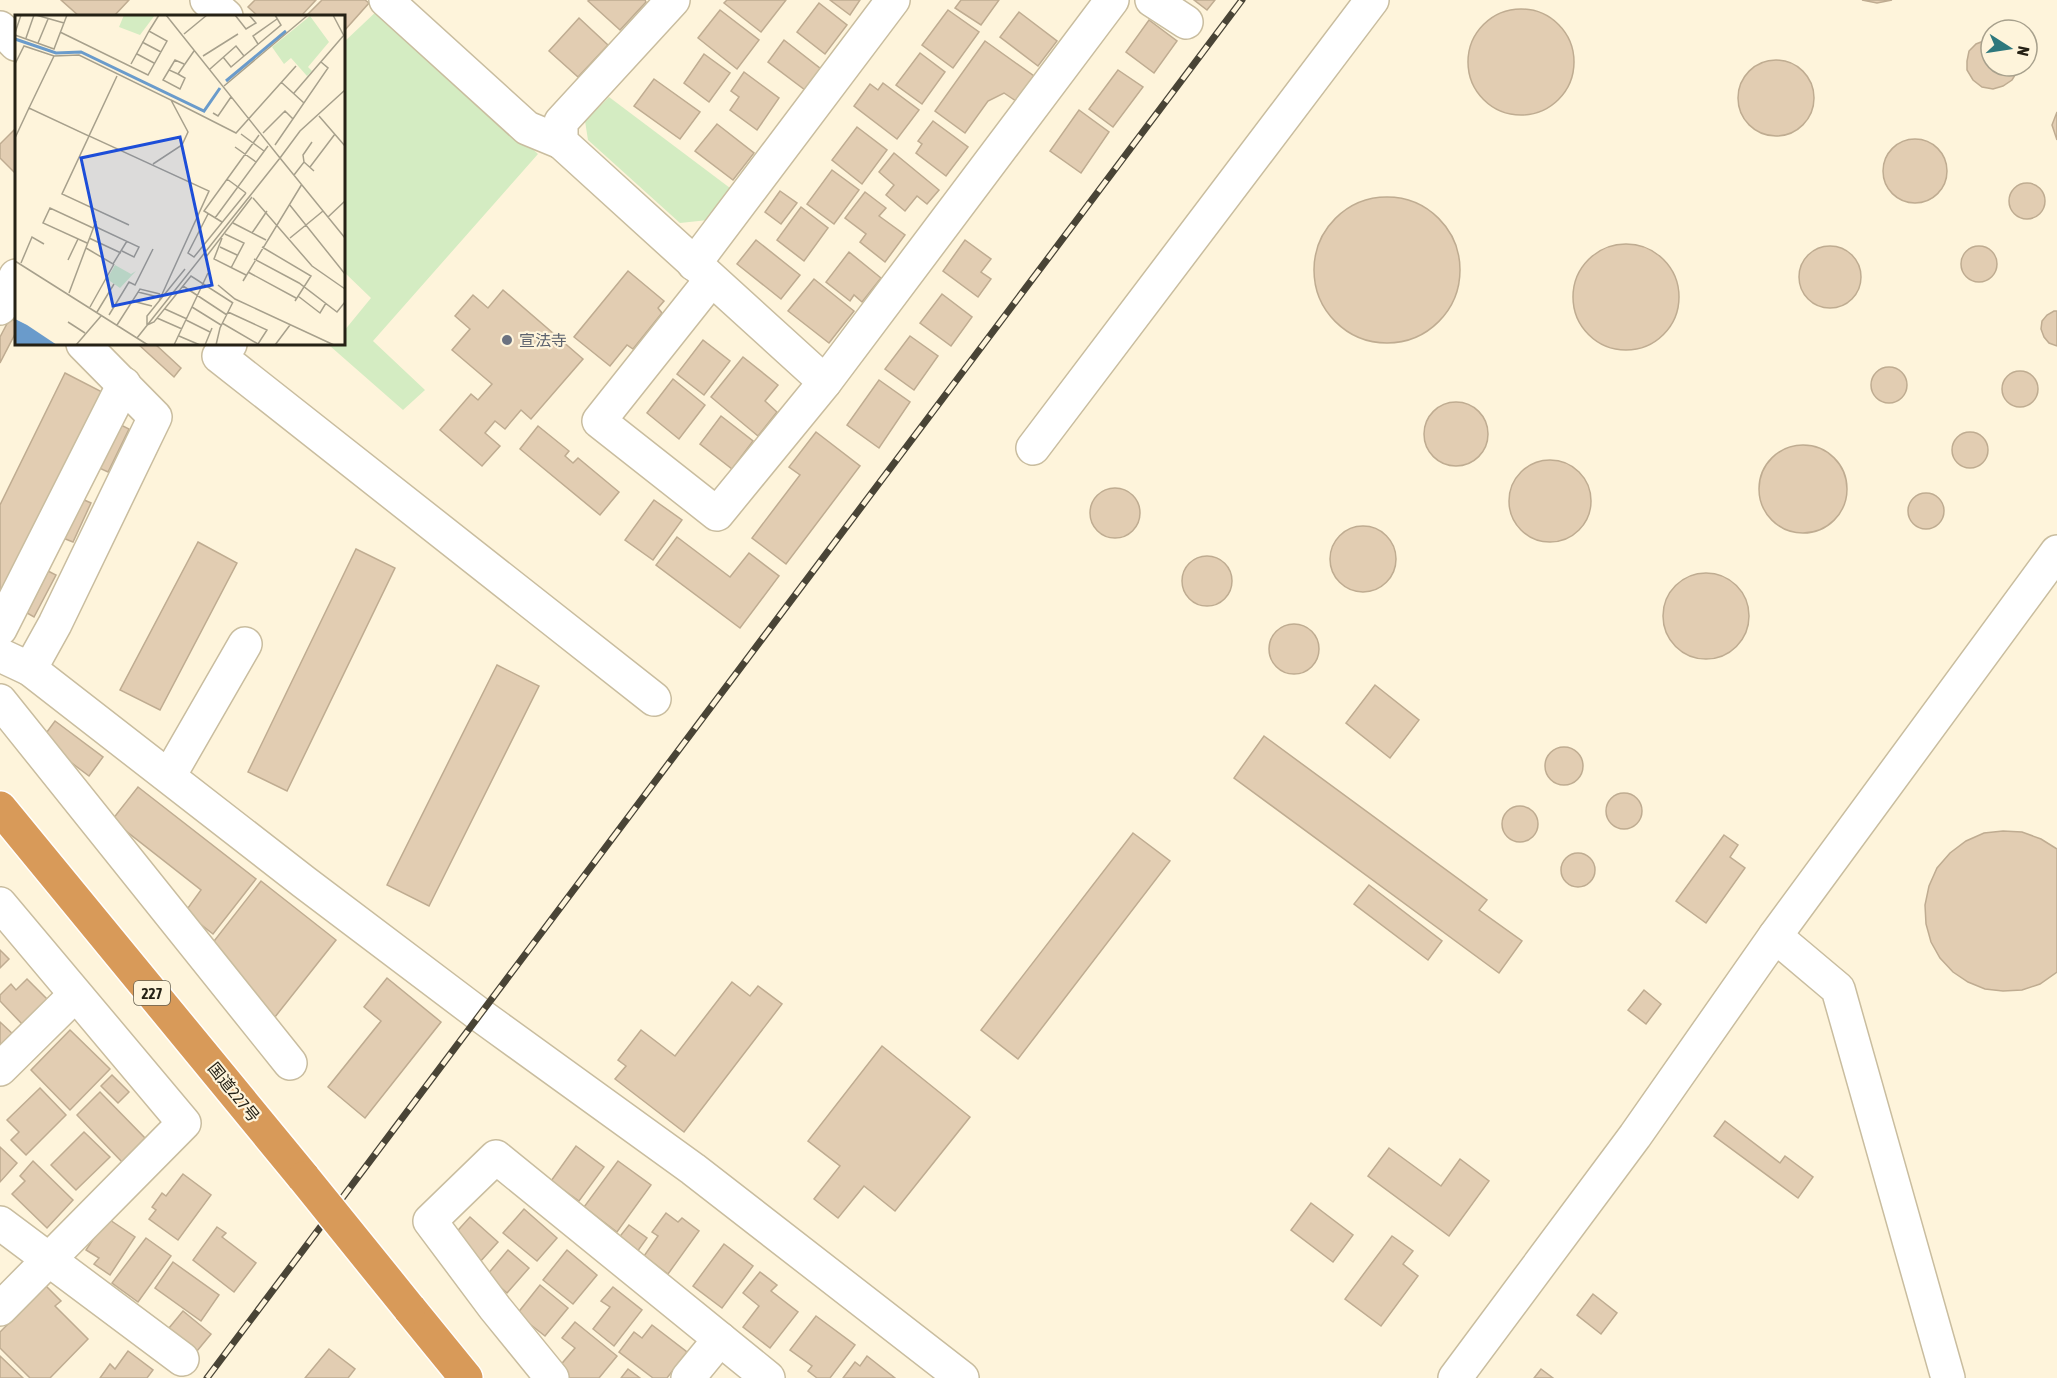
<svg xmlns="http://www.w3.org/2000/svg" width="2057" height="1378" viewBox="0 0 2057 1378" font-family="'Asap Condensed','Noto Sans JP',sans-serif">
<rect width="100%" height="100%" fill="#fef4db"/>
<!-- green -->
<g fill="#d4ecc2">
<path d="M380,8L538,154L373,341L425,390L403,410L330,346L333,344H344V331L371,298L344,272V42Z"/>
<path d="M609,97L730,188L708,220L680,223L588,140L585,121Z"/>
</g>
<!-- building -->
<g fill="#e2cdb2" stroke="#bfac91" stroke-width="1.5">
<path d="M61,0H129L114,16H79Z"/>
<path d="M255,0H316L301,16H280L278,15L277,16H258L248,7Z"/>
<path d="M322,0H365L369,3L344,31V16H306Z"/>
<path d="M590,0H645L646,2L620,30L588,1Z"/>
<path d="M727,0H786L761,32L724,3Z"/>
<path d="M830,0H860L850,15Z"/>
<path d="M961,0H999L981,25L955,8Z"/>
<path d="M1194,0H1215L1207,10Z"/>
<path d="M1862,0H1892L1877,3Z"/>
<path d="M819,3L847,25L825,54L797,32Z"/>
<circle cx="1521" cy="62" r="53"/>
<path d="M720,10L759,40L737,69L698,38Z"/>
<path d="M948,10L979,32L953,68L922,45Z"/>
<path d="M1019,12L1057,41L1038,66L1000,37Z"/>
<path d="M579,18L608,45L578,77L549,51Z"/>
<path d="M1149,20L1177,41L1154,73L1126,52Z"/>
<path d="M1991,38V66H2017V72L2012,80L2003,86L1993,89L1982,87L1973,80L1967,70V61L1969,51L1976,44Z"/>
<path d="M784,40L821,69L805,90L768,62Z"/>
<path d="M985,41L1034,76L1016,101L1004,93L988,101L965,133L935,111Z"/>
<path d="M920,53L945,72L922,104L896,85Z"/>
<path d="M704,54L730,73L709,102L684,83Z"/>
<circle cx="1776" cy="98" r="38"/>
<path d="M1118,70L1143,87L1113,127L1089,109Z"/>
<path d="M744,72L779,98L757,130L730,110L739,97L731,91Z"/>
<path d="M654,79L700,112L680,139L634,106Z"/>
<path d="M883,83L919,110L897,139L854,106L870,84L878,90Z"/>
<path d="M1079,110L1109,132L1081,173L1050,151Z"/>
<path d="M2057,112V140L2052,125Z"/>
<path d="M933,121L968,147L946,176L916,153L922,144L918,141Z"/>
<path d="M717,124L754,153L733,180L695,151Z"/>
<path d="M857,127L887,150L862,184L832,160Z"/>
<path d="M16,128V174L0,158V144Z"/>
<circle cx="1915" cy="171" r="32"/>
<path d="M894,153L939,190L927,204L917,196L905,211L886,195L894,185L879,172Z"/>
<path d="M832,170L859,190L834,224L807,204Z"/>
<circle cx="2027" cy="201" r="18"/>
<path d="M780,191L797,203L781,224L765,212Z"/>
<path d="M865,192L886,208L879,216L905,235L885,262L860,242L866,234L845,218Z"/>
<circle cx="1387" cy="270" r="73"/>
<path d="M801,207L828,228L804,261L777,240Z"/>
<path d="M756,240L800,275L781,299L737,264Z"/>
<path d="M965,240L991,259L981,272L991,279L978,297L943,271Z"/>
<circle cx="1626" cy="297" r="53"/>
<circle cx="1830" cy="277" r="31"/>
<circle cx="1979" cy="264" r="18"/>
<path d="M849,252L881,278L862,302L854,295L850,301L826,282Z"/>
<path d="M628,271L664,301L658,308L662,313L633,349L627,345L610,366L574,337Z"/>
<path d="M814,279L854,311L829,343L788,311Z"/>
<path d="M503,290L583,359L531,419L521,410L505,429L495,421L485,433L500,446L482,466L440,430L471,394L478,400L492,384L452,350L470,329L455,316L473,295L488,308Z"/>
<path d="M942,294L972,317L951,346L920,323Z"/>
<path d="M2054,311H2057V346L2049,343L2044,337L2041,329L2042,321L2047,315Z"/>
<path d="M10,318L16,321V332L0,363V337Z"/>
<path d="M910,336L938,356L914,390L885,369Z"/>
<path d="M703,340L730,361L704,395L677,374Z"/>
<path d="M138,344H155L181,368L174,377Z"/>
<path d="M743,357L778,385L765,401L777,412L758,436L711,397Z"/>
<circle cx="1889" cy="385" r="18"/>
<circle cx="2020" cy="389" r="18"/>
<path d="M65,373L104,393L0,605V505Z"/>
<path d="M673,379L705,405L679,439L647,413Z"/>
<path d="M879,380L910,402L879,448L847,425Z"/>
<circle cx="1456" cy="434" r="32"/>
<path d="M721,416L753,441L732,469L700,444Z"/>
<path d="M119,424L129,429L108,472L97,467Z"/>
<path d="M538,426L569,451L565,456L573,463L578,458L619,492L600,515L520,449Z"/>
<path d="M816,432L860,466L786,564L752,538L800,475L789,467Z"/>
<circle cx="1970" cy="450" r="18"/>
<circle cx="1803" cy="489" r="44"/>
<circle cx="1550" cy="501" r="41"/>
<circle cx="1115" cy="513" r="25"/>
<circle cx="1926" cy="511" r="18"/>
<path d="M82,499L91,503L73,542L63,538Z"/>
<path d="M654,500L682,520L653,560L625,540Z"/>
<circle cx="1363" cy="559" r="33"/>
<path d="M677,537L730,577L749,553L779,576L740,628L656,565Z"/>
<path d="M198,542L237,563L160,710L120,690Z"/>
<path d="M356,549L395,568L287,791L248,772Z"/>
<circle cx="1207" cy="581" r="25"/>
<path d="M48,571L56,575L34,617L27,613Z"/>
<circle cx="1706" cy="616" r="43"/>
<circle cx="1294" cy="649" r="25"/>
<path d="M497,665L539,686L429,906L387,885Z"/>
<path d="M1375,685L1419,720L1390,758L1346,723Z"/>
<path d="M55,721L103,757L89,776L41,740Z"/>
<path d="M1264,736L1487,900L1479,910L1522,941L1499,973L1234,778Z"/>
<circle cx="1564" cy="766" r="19"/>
<path d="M138,787L256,879L213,934L185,912L201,890L112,820Z"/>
<circle cx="1624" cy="811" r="18"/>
<circle cx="1520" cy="824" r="18"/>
<path d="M2003,831L2022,832L2041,839L2057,849V972L2040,984L2022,990L2003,991L1985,989L1968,982L1953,972L1940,958L1931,942L1926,924L1925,905L1929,886L1937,868L1950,853L1966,841L1984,833Z"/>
<path d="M1133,833L1170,861L1018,1059L981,1030Z"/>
<path d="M1724,835L1738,845L1730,857L1745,868L1706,923L1676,901Z"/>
<circle cx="1578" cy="870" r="17"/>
<path d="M261,881L336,940L271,1022L211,945Z"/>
<path d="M1369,885L1442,941L1428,960L1354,904Z"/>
<path d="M0,950L9,959L0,968Z"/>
<path d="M387,978L441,1022L365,1118L328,1087L381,1021L364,1007Z"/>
<path d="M27,979L49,1001L23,1025L0,1001V995L11,984L16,990Z"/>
<path d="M732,982L750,996L758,986L782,1004L684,1132L615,1079L626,1066L618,1060L641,1030L675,1056Z"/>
<path d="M1644,990L1661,1004L1646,1024L1628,1010Z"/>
<path d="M0,1022L15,1036L0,1051Z"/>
<path d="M70,1030L110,1069L70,1110L31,1070Z"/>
<path d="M882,1046L970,1117L895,1211L864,1186L838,1218L814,1199L840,1166L808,1141Z"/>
<path d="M112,1075L129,1092L118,1103L101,1086Z"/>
<path d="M40,1088L66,1115L26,1155L11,1140L19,1132L7,1120Z"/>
<path d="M100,1092L146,1139L122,1162L77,1115Z"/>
<path d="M1725,1121L1780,1163L1785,1156L1813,1177L1798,1198L1714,1136Z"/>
<path d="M84,1132L110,1157L76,1190L51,1165Z"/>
<path d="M576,1146L604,1167L579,1201L551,1181Z"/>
<path d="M0,1147L17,1163L0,1182Z"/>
<path d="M1389,1148L1441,1186L1460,1159L1489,1181L1449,1236L1368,1176Z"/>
<path d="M33,1161L73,1200L47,1228L12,1194L25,1181L20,1176Z"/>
<path d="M618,1161L651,1185L617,1232L584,1207Z"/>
<path d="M183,1174L211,1195L178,1240L149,1219L156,1210L152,1207L162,1193L166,1196Z"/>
<path d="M1311,1203L1353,1235L1333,1262L1291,1230Z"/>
<path d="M524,1209L557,1238L537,1261L503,1233Z"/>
<path d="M666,1213L678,1222L682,1218L699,1231L668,1274L644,1256L658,1236L652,1232Z"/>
<path d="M470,1217L498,1242L479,1263L451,1238Z"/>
<path d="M107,1218L135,1237L110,1275L94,1264L99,1258L86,1250Z"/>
<path d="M629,1225L647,1238L632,1259L613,1245Z"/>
<path d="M217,1227L226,1233L222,1237L256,1263L234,1292L193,1260Z"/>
<path d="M1392,1236L1413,1251L1403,1264L1418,1276L1381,1326L1345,1299Z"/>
<path d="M146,1238L171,1256L138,1302L112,1283Z"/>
<path d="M724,1244L753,1266L722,1308L693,1286Z"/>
<path d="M508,1250L529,1268L507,1293L487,1275Z"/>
<path d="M567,1250L597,1275L573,1304L543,1280Z"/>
<path d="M173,1262L219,1295L201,1321L155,1288Z"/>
<path d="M760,1272L777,1285L771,1291L798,1312L770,1348L743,1327L759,1306L743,1293Z"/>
<path d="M540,1285L568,1308L545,1336L517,1314Z"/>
<path d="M46,1286L61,1301L55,1306L88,1339L50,1378H30L0,1348V1332Z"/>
<path d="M613,1287L642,1310L614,1346L593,1329L610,1307L601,1301Z"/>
<path d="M1593,1294L1617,1313L1601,1334L1577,1315Z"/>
<path d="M183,1311L211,1334L197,1351L169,1328Z"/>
<path d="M816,1316L855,1345L830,1378H817L808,1371L812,1366L790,1350Z"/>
<path d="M575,1322L617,1356L599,1378H570L558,1368L575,1348L562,1338Z"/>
<path d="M652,1325L687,1352L667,1378H653L619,1352L634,1332L642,1338Z"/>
<path d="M329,1349L355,1369L348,1378H305Z"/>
<path d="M128,1351L153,1370L147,1378H100L110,1364L115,1369Z"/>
<path d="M0,1356L23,1378H0Z"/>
<path d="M867,1356L895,1378H843L855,1362L860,1366Z"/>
<path d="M628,1369L640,1378H621Z"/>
<path d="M1541,1369L1553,1378H1534Z"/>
</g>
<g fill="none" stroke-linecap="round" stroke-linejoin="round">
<defs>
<g id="minor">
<path d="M207,0L226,16"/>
<path d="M386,0L527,128L561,142"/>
<path d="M673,0L561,122V142L825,382"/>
<path d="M1152,0L1186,22"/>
<path d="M0,28L16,44"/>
<path d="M694,264L893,0"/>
<path d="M711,280L599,421L717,514L825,382L1112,0"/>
<path d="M0,308L16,276"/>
<path d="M230,344L219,356L654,699"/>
<path d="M1033,448L1372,0"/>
<path d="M0,629L124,384"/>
<path d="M0,655L30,669L304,882L480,1015L693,1169L962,1378"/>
<path d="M30,669L55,624L155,417L83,344"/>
<path d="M0,701L290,1063"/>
<path d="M169,776L245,644"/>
<path d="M0,904L184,1123L0,1309"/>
<path d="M1775,936L1838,989L1948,1378"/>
<path d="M0,1069L75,995"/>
<path d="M0,1223L182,1359"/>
<path d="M552,1378L495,1308L430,1221L496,1157L768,1378"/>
<path d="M688,1378L720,1339"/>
<path d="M1455,1378L1635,1136L1775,936L2057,552"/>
</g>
<g id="highway">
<path d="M0,808L304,1178"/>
<path d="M409,1308L466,1378"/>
</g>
</defs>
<!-- minor casing -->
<use href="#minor" stroke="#c9bd9f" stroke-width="36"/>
<!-- highway casing -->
<use href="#highway" stroke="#fff" stroke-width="36"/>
<!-- minor -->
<use href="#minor" stroke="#fff" stroke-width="33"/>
<!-- highway -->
<use href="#highway" stroke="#d89a59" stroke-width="33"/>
<defs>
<path id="rail" d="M207,1378L1242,0"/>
</defs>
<!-- rail casing -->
<use href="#rail" stroke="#494436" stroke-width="7"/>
<!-- rail -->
<use href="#rail" stroke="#fef4db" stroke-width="4.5" stroke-dasharray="14" stroke-linecap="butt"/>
<defs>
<path id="highway-bridge" d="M304,1178L409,1308"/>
</defs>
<!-- highway-bridge casing -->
<use href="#highway-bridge" stroke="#fff" stroke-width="36" stroke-linecap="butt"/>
<!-- highway-bridge -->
<use href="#highway-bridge" stroke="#d89a59" stroke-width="33"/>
</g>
<!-- markers -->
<circle fill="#6b7280" stroke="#fef4db" stroke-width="2" cx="507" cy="340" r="6"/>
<g text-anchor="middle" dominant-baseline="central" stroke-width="4.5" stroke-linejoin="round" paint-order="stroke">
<!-- shield labels -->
<rect fill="#fef4db" stroke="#666050" stroke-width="1.5" x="134" y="981" width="36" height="24" rx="4.5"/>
<g font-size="15" font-weight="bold" fill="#252115">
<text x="152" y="993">227</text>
</g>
<!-- worship labels -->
<g font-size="16" fill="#5b616d" stroke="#fef4db" text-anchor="start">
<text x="519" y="340">宣法寺</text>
</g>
<!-- street labels -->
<g font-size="16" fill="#252115" stroke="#fef4db">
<text transform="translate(234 1092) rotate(51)">国道227号</text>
</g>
</g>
<!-- overview -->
<g transform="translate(15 15)">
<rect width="330" height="330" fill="#fef4db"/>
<path d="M109,0H140L125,20L104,12ZM295,1L314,27L293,52L297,56L292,61L276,43L269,49L257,32ZM100,250L116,259L121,256L105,273L92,264Z" fill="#d4ecc2"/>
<path d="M0,304L12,310L42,330H0Z" fill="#6a9bcb"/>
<path fill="none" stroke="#6a9bcb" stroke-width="3" d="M0,24L41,38L66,37L189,96L205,73M211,66L271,16"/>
<path fill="none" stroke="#a7a08c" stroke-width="1.5" d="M21,0L49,8M151,0L265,143M220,0L231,14L241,8L234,0M318,0L329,21M134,16L144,0M45,17L133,60L152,26L134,16L116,49M0,18L6,0M169,19L192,0M0,20L39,34L52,0M11,23L19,0M127,27L146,37M23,28L33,4M243,29L238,21L262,4M122,39L139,48M188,41L223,19M208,42L216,52L229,41L266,10L260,0M0,49L9,31L39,41L64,40L156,85L173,117L167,130L138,149M169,49L160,45L154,55L163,59L179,36M195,54L221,31L229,41M154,55L148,65L165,74L170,63L163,59M102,61L74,121L194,176L144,286M266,67L289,88M209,71L293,0M279,78L329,20M156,85L221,118L281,51M14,93L39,41M198,98L203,101L216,82M304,101L330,131M248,118L270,96L278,104M226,119L249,136M0,123L14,93L74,121L47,179L114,210M260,130L313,53L306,47M220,132L241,147M265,143L330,223M265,143L285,116L330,75M289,147L288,140L297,127M295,152L320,119M279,160L289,147L299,156M212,164L231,178M238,183L297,251L330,274M274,189L330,259M193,199L173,238L179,242L231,178M313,202L330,186M200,203L253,131M207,207L189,196L244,120M218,208L251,225M291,210L308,196M79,211L124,232L119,242L107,236M237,218L252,196M210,219L229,228L216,253M74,223L106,238M207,223L199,244L231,260M275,223L291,210M72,228L28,208L35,193L78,213M205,232L222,240M247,232L296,261L280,286M71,233L98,249L112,226M191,242L237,182M239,244L284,268L322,297L330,287M53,245L63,224M0,246L133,330M6,248L17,222L29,229M170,254L132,301V310L139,307L176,261L218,288M233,257L281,283M228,266L287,169M203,270L220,284L319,330M168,271L212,300M123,277L143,282M54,278L81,206M283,281L305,298L311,288M117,286L137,291M75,292L99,249M177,292L206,310M150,294L172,304M82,297L99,269M94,300L114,267L120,270L138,234M142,303L167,314M171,305L195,317M53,307L70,318M207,308L243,329L252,315L213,297M102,310L125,274L145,279M164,321L185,330M122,323L265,143M61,330L86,301M159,330L193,258M190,330L197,313M201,330L205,313L218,287M260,330L275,310"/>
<path fill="#1d4ed8" fill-opacity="0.15" stroke="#1d4ed8" stroke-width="3" d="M165,122L197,270L98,291L66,143Z"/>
<rect width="330" height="330" fill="none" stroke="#252115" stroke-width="3"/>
</g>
<!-- north arrow -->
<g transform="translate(2009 48) rotate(102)"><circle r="28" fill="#fef4db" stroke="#a7a08c" stroke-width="1.5"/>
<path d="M0-4.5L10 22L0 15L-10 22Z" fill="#2e787d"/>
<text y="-9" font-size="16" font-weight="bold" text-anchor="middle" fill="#252115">N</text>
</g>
</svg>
